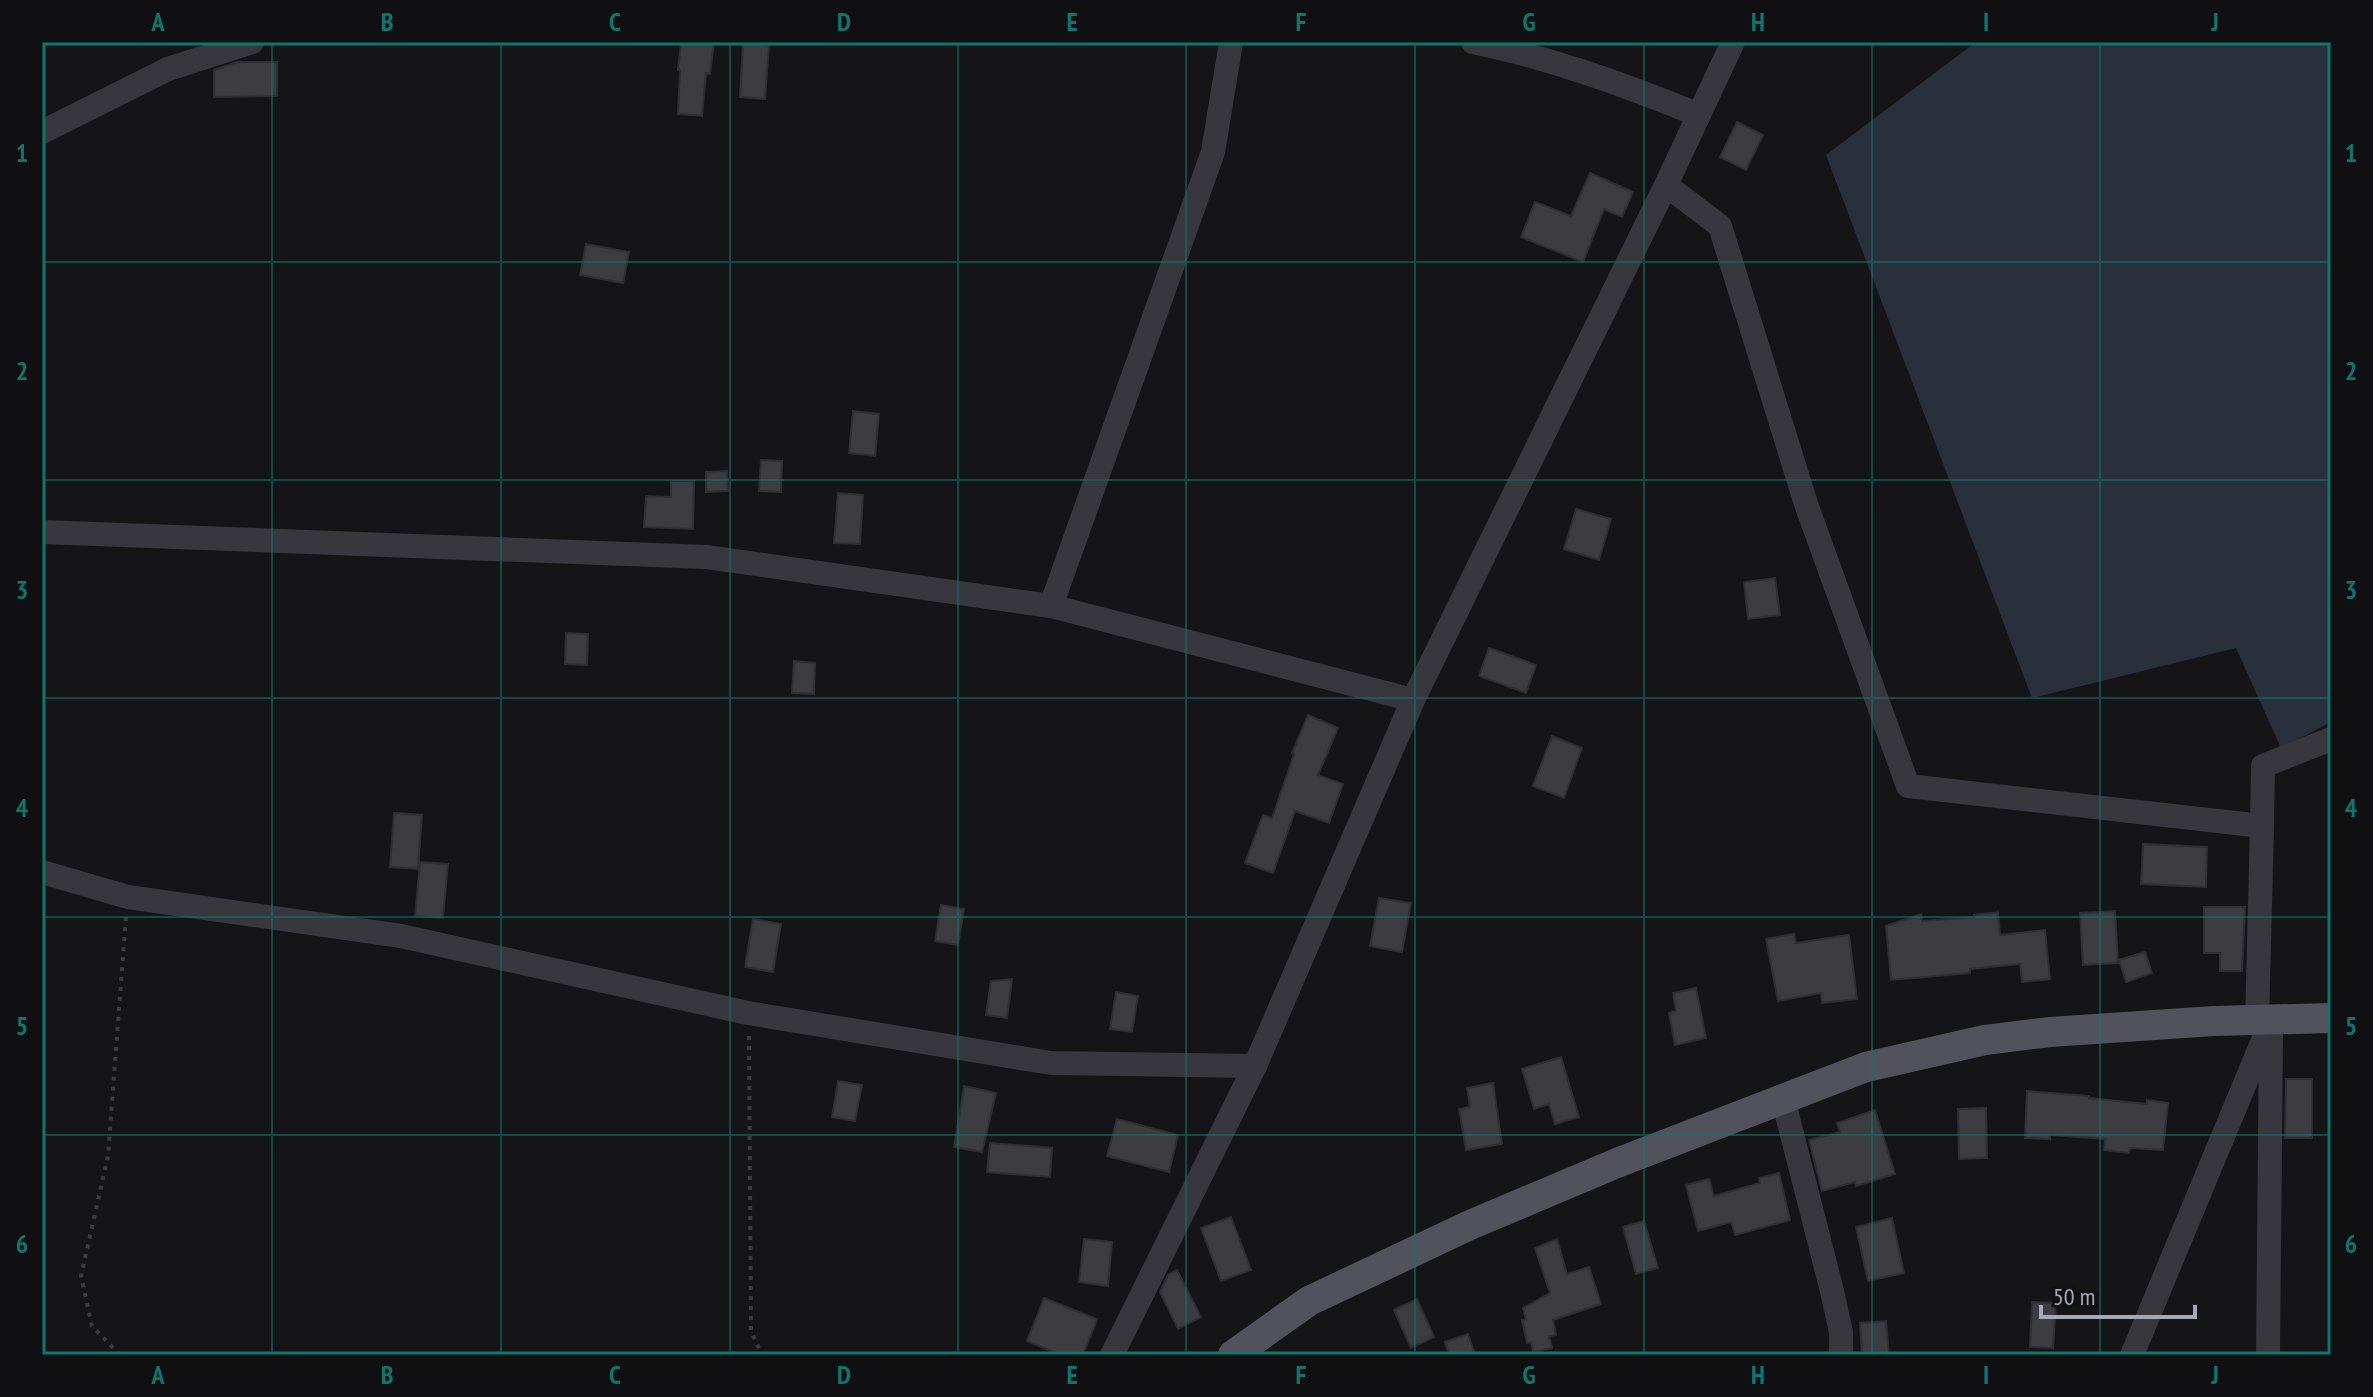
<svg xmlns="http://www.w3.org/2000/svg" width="2373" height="1397" viewBox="0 0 2373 1397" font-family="'PT Sans Narrow',sans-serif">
<rect width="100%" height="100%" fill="#151517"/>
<!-- water -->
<path fill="#2a303b" d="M1976,42H2331V722L2281,748L2236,648L2032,698L1826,155Z"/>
<!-- building -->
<g fill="#3c3c41" stroke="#2f2e33" stroke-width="2">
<path d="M681,42H714L710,74L706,73L702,116L678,114L680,70H678Z"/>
<path d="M743,43L769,45L765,99L740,97Z"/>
<path d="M237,62H277V96L214,97V70Z"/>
<path d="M1737,122L1763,135L1746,170L1720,157Z"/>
<path d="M1590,173L1633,192L1622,217L1604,209L1583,262L1521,237L1535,202L1571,216Z"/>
<path d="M586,244L629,252L623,283L580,275Z"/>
<path d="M853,411L879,414L875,456L849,453Z"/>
<path d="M761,460L782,461L781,492L759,491Z"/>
<path d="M727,471L728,491L706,492V472Z"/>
<path d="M671,481H694L693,529L644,527L646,496L671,497Z"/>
<path d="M838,493L863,495L860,544L834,543Z"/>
<path d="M1576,509L1611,519L1599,560L1564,549Z"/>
<path d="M1775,578L1780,615L1748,619L1744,582Z"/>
<path d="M566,633L588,634L587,665L565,664Z"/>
<path d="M1489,648L1536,665L1526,693L1479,676Z"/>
<path d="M794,661L815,663L814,694L792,693Z"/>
<path d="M1308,715L1338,728L1318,775L1343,784L1329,823L1295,811L1273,873L1245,863L1263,815L1272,818L1294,754L1292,753Z"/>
<path d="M1552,736L1582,748L1564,798L1533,786Z"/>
<path d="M394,813L422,815L418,869L390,867Z"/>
<path d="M2143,844L2207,847L2206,887L2141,884Z"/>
<path d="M420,862L448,864L443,918L415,916Z"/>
<path d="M1379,898L1411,903L1402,952L1370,946Z"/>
<path d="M941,905L964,909L958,945L935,941Z"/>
<path d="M2204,907H2245L2242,971H2220V953H2204Z"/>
<path d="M2115,911L2118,963L2083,965L2080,913Z"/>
<path d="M1998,912L2000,935L2045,930L2050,979L2022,982L2020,964L1970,969V973L1891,980L1886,926L1921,914L1922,921L1974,917V915Z"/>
<path d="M753,919L781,924L773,972L745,967Z"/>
<path d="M1794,934L1796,943L1849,935L1857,999L1822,1003L1821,993L1778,1001L1766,939Z"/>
<path d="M2145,952L2152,973L2126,982L2119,960Z"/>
<path d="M1012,979L1007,1018L986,1015L991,981Z"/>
<path d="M1696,988L1706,1038L1675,1045L1669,1013L1676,1011L1673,993Z"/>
<path d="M1116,992L1138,996L1132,1032L1110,1029Z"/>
<path d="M1561,1057L1579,1117L1555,1124L1549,1104L1534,1109L1522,1069Z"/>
<path d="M2286,1079H2312V1138H2285Z"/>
<path d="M838,1081L862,1085L855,1121L832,1117Z"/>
<path d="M1493,1083L1502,1144L1466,1150L1459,1109L1470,1107L1467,1088Z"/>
<path d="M964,1086L996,1093L982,1152L954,1147Z"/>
<path d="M2027,1091L2089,1096V1098L2147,1104V1100L2168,1103L2163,1150L2130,1148L2129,1153L2104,1150L2105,1139L2050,1135V1139L2025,1138Z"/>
<path d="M1986,1108L1987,1158L1959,1159L1958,1109Z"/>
<path d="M1875,1110L1895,1174L1856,1186L1855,1182L1822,1191L1809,1140L1840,1132L1837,1123Z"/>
<path d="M1117,1119L1178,1135L1169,1172L1107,1156Z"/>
<path d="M990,1143L1052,1148L1050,1177L987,1172Z"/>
<path d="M1779,1173L1790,1220L1735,1235L1731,1222L1698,1231L1686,1185L1709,1179L1714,1196L1760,1183L1759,1178Z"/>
<path d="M1231,1217L1251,1270L1221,1281L1201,1228Z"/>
<path d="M1892,1218L1904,1273L1868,1281L1856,1227Z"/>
<path d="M1644,1221L1658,1268L1636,1274L1623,1227Z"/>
<path d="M1084,1239L1112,1242L1108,1286L1079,1282Z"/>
<path d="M1557,1239L1567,1274L1589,1267L1601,1304L1553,1320L1556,1335L1549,1336L1552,1348L1533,1352L1531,1342L1527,1343L1522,1320L1526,1319L1523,1308L1550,1293L1535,1248Z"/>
<path d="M1177,1270L1201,1317L1178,1329L1160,1292L1168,1275Z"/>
<path d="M1044,1298L1097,1319L1083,1355H1060L1027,1341Z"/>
<path d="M1417,1299L1434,1337L1411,1348L1394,1310Z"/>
<path d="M2032,1302L2056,1303L2053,1348L2030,1347Z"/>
<path d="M1886,1321L1889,1355H1862L1860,1323Z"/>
<path d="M1468,1334L1475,1355H1449L1445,1342Z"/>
</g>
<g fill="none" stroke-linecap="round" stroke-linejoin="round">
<!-- path -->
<g stroke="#3b3c43" stroke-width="4" stroke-dasharray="4 6" stroke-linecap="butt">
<path d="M749,1036L751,1331L762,1355"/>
<path d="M120,1355L92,1326L81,1276L108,1156L126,916"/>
</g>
<!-- minor -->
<g stroke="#38373e" stroke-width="24">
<path d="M1473,42C1551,58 1625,85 1699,115"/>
<path d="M42,132L168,69L252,42"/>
<path d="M1666,185L1720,226L1806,504L1908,786L2262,826L2263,766L2331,739"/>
<path d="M42,532L706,557L1051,606L1413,700"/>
<path d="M1051,606L1213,152L1231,42"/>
<path d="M42,872L128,897L401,936L748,1013L1051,1063L1255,1066"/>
<path d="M2257,1021L2262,826"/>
<path d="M1783,1099L1832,1291L1841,1332V1355"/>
<path d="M1112,1355L1255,1066L1413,700L1666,185L1733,42"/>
<path d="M2132,1355L2271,1021"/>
<path d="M2268,1355L2271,1035"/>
</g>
<!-- major -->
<path stroke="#51525b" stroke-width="30" d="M1233,1355L1309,1301L1470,1225L1617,1163L1866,1067L1985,1040L2050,1032L2214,1021L2331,1018"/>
</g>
<!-- grid -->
<path fill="none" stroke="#0f766e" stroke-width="2" stroke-opacity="0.55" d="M272,42V1355M501,42V1355M730,42V1355M958,42V1355M1186,42V1355M1415,42V1355M1644,42V1355M1872,42V1355M2100,42V1355M42,262H2331M42,480H2331M42,698H2331M42,917H2331M42,1135H2331"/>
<!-- border -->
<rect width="2373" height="1397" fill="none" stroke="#101012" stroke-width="88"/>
<!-- scale -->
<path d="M2041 1305v12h154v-12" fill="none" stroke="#a6a8b7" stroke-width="4"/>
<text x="2053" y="1305" font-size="24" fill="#a6a8b7" stroke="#101012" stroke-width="6" paint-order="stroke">50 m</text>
<rect x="44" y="44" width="2285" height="1309" fill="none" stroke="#0f766e" stroke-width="3"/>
<g font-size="26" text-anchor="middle" font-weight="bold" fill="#0f766e">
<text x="158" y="31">A</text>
<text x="387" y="31">B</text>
<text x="615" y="31">C</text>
<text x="844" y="31">D</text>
<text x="1072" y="31">E</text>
<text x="1301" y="31">F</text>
<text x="1529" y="31">G</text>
<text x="1758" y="31">H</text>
<text x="1986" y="31">I</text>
<text x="2215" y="31">J</text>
<text x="22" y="162">1</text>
<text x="2351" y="162">1</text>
<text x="22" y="380">2</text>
<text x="2351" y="380">2</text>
<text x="22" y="599">3</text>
<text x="2351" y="599">3</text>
<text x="22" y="817">4</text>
<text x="2351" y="817">4</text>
<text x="22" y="1035">5</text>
<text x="2351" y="1035">5</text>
<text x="22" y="1253">6</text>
<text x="2351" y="1253">6</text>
<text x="158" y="1384">A</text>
<text x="387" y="1384">B</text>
<text x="615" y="1384">C</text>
<text x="844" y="1384">D</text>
<text x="1072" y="1384">E</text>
<text x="1301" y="1384">F</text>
<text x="1529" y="1384">G</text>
<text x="1758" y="1384">H</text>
<text x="1986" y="1384">I</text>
<text x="2215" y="1384">J</text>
</g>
</svg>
